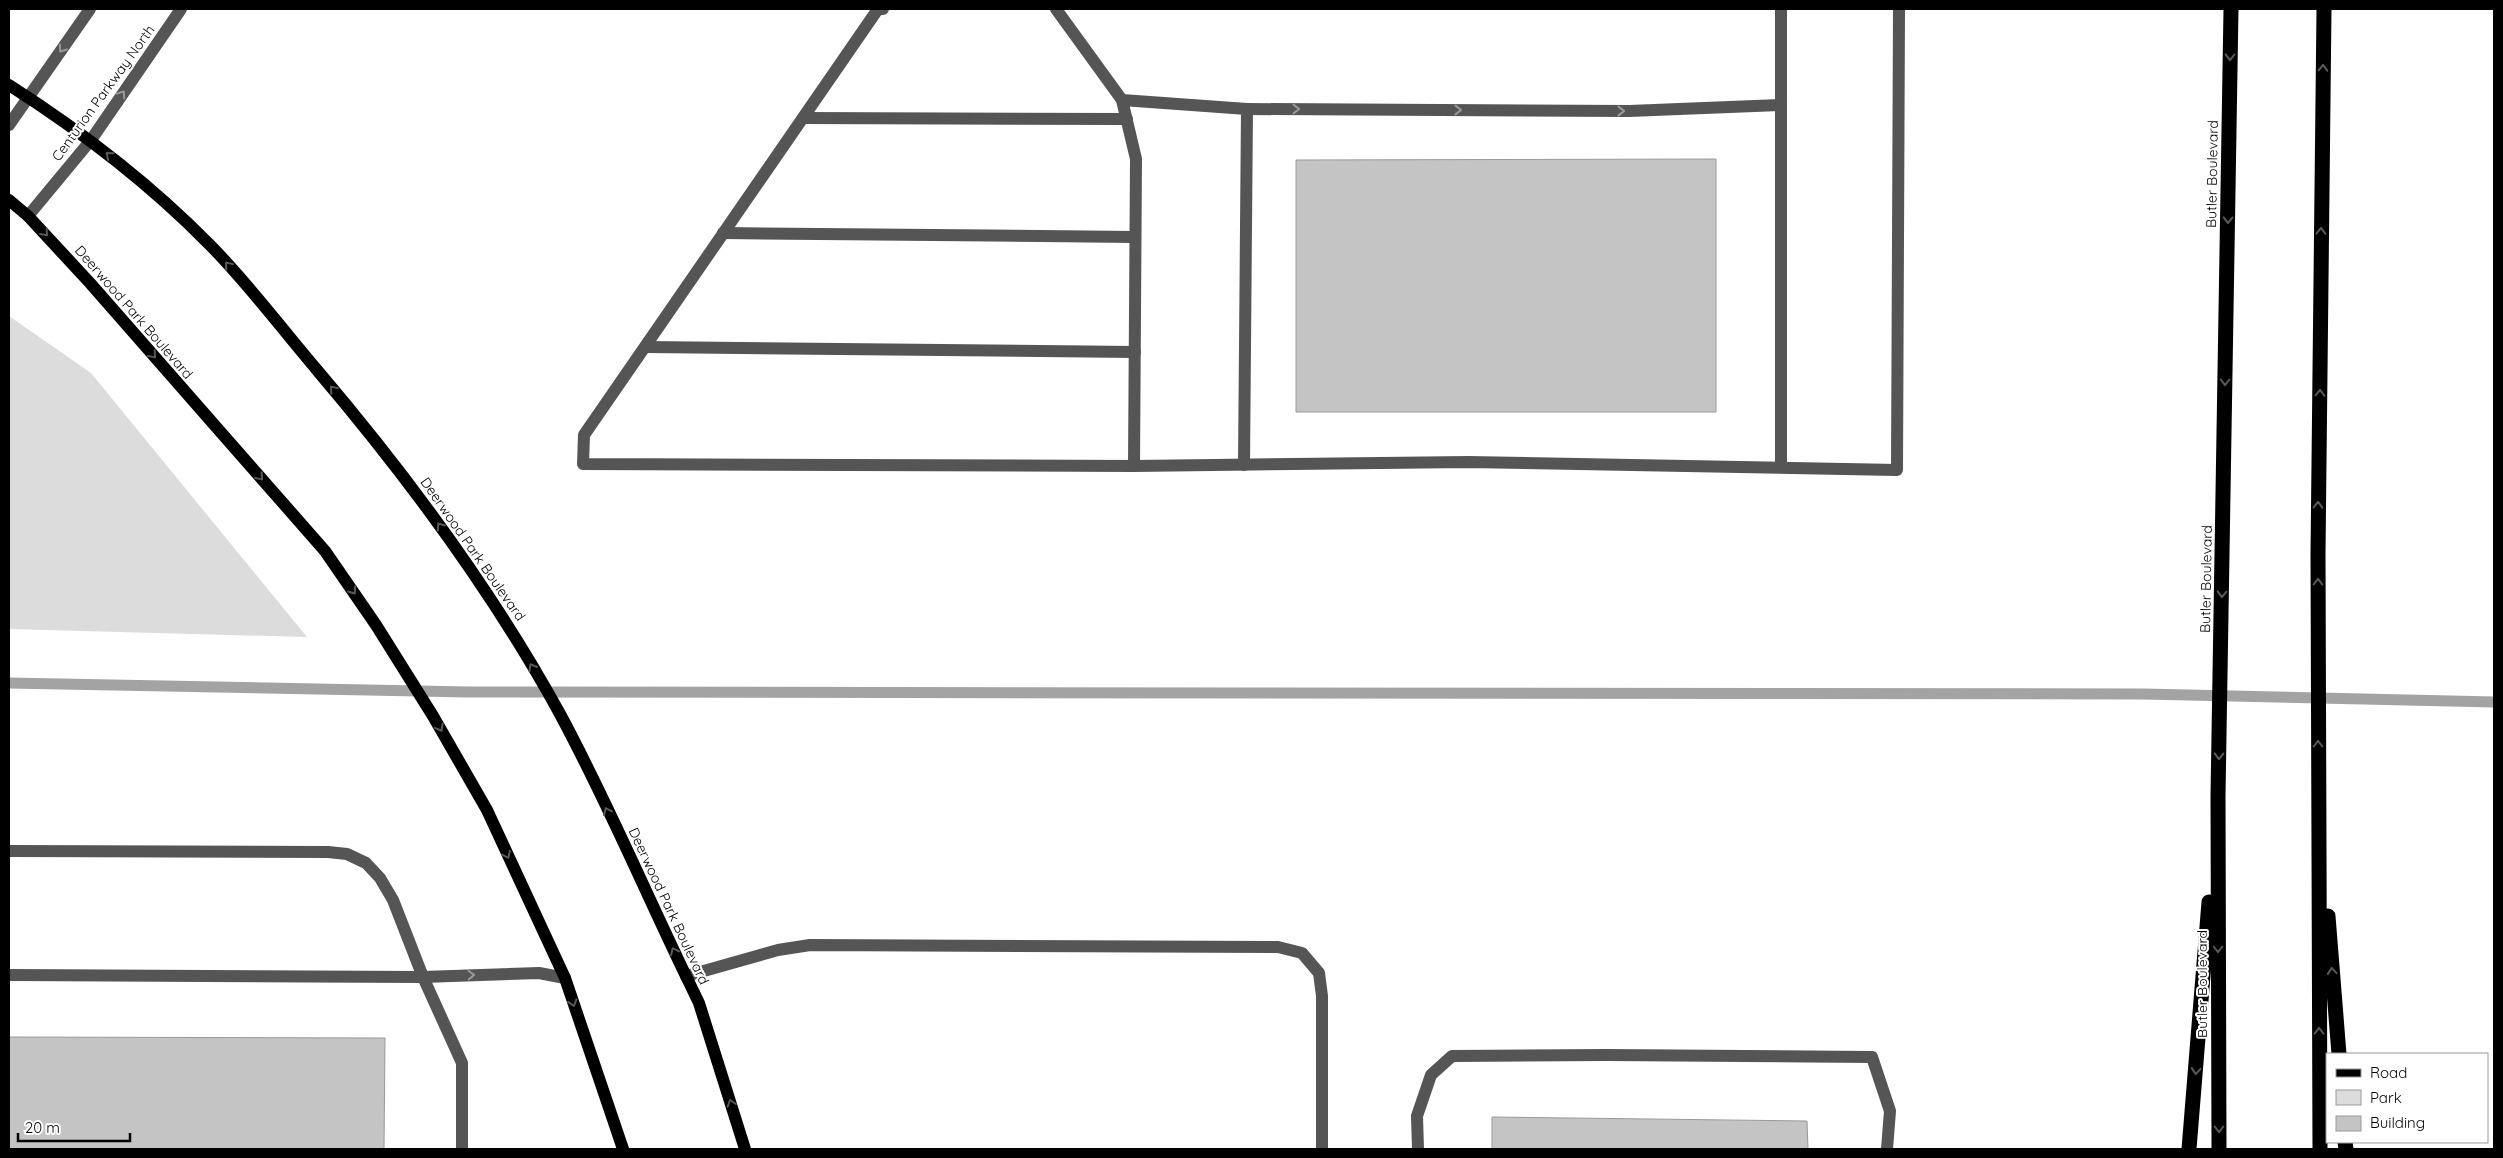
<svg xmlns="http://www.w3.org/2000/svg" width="2503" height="1158" viewBox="0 0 2503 1158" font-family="Quicksand,sans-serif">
<rect width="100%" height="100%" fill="#fff"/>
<!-- green -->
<path fill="#dcdcdc" d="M9,316L91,373L307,637L9,629Z"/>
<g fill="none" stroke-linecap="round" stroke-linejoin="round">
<!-- stream -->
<path stroke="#a3a3a3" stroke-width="11" d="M9,683L468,692L2144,694L2494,702"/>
</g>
<!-- building -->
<g fill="#c4c4c4" stroke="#999">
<path d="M1716,159V412H1296V160Z"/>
<path d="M9,1037L385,1038L384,1149H9Z"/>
<path d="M1492,1117L1807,1121L1808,1149H1492Z"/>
</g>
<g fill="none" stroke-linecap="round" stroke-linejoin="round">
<!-- minor -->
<g stroke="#555" stroke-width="12">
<path d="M883,9H878L584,435L583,464L1134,466L1468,462L1897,470L1899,9"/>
<path d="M1056,9L1122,100L1136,159L1134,466"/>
<path d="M1781,9V467"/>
<path d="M1122,100L1247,109L1244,465"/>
<path d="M1247,109L1629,111L1780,105"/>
<path d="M803,118L1127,119"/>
<path d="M9,125L90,9"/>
<path d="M28,216L91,140L181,9"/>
<path d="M723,233L1135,237"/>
<path d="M646,347L1135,352"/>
<path d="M9,851L328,852L347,854L366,863L380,878L393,900L423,977L462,1063V1149"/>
<path d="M9,975L423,977L539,973L565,978"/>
<path d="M686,976L778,950L810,945L1278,947L1302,953L1319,973L1322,996V1149"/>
<path d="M1418,1149L1417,1116L1431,1075L1452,1056L1606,1055L1872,1057L1890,1111L1887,1149"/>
</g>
<!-- major -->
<g stroke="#000" stroke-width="12">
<path d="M9,85C81,131 149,183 209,244C248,283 281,328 317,370C408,477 492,590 560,714C606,799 644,889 686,976L699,1003L745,1149"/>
<path d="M9,200L28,216L90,283L325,551L376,625L433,716L487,810L565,978L623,1149"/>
</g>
<!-- highway -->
<g stroke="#000" stroke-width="15">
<path d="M2328,916L2339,1054"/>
<path d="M2345,1142L2346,1149"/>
<path d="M2189,1149L2209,902"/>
<path d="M2219,1149L2218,796L2231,9"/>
<path d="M2320,1149L2318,554L2324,9"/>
</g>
</g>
<!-- one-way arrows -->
<defs><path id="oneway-chevron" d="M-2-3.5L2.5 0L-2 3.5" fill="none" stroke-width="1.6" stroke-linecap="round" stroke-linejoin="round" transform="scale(1.25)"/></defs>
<g stroke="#999">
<use href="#oneway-chevron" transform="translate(62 49) rotate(125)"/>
<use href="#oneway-chevron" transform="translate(122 94) rotate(-56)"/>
<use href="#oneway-chevron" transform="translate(1296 109)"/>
<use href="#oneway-chevron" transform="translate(1458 110)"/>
<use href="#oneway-chevron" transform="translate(1621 111)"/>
<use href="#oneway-chevron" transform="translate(471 975) rotate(-2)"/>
</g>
<g stroke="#595959">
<use href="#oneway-chevron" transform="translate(2230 57) rotate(91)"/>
<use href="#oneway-chevron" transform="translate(2323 68) rotate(-89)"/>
<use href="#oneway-chevron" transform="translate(109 155) rotate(-141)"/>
<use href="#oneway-chevron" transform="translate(2228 220) rotate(91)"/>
<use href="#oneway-chevron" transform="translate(2321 231) rotate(-89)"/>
<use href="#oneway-chevron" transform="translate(45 233) rotate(48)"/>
<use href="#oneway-chevron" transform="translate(228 265) rotate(-130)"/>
<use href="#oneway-chevron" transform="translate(153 355) rotate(49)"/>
<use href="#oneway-chevron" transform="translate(2225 382) rotate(91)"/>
<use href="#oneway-chevron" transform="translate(333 389) rotate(-130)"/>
<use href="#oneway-chevron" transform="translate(2320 393) rotate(-89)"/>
<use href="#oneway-chevron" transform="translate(260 477) rotate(49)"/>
<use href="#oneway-chevron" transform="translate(2318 505) rotate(-89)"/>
<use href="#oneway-chevron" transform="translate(440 526) rotate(-125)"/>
<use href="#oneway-chevron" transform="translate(2318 582) rotate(-90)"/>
<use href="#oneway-chevron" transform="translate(353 591) rotate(55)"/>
<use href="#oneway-chevron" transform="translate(2222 594) rotate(91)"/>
<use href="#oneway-chevron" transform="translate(532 667) rotate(-120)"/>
<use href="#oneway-chevron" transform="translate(440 728) rotate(61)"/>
<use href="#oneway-chevron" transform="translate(2318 744) rotate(-90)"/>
<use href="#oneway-chevron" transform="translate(2219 756) rotate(91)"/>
<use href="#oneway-chevron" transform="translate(607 811) rotate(-115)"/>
<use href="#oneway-chevron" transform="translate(507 855) rotate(65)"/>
<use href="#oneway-chevron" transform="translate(2218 949) rotate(90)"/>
<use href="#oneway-chevron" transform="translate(674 951) rotate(-115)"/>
<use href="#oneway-chevron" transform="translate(2332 971) rotate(-95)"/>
<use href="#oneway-chevron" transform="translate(573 1003) rotate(73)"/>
<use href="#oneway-chevron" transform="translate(2319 1031) rotate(-90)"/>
<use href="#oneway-chevron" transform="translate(2196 1071) rotate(95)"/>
<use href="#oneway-chevron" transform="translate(731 1103) rotate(-108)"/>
<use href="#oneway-chevron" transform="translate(2219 1129) rotate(90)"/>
</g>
<g text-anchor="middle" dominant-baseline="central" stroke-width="4" stroke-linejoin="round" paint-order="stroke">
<!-- street labels -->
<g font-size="14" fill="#000" stroke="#fff">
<text transform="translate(103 93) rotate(-54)">Centurion Parkway North</text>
<text transform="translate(2212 174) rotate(-89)">Butler Boulevard</text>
<text transform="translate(134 312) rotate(49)">Deerwood Park Boulevard</text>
<text transform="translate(473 549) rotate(55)">Deerwood Park Boulevard</text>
<text transform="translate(2206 579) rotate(-89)">Butler Boulevard</text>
<text transform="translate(669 906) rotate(65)">Deerwood Park Boulevard</text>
<text transform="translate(2202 984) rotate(-90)">Butler Boulevard</text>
</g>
</g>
<!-- border -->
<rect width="2503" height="1158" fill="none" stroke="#000000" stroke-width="20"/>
<!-- legend -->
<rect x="2326" y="1053" width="162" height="90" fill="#ffffff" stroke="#999999"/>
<rect x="2336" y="1069" width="25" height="8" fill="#000000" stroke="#999999"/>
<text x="2370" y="1078" font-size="15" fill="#000000">Road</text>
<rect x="2336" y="1090" width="25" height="15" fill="#dcdcdc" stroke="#999999"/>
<text x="2370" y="1103" font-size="15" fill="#000000">Park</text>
<rect x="2336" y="1116" width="25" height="15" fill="#c4c4c4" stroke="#999999"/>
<text x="2370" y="1128" font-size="15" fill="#000000">Building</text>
<!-- scale -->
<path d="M18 1133v8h112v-8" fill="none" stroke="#000000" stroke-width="2.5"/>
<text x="25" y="1133" font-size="15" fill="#000000" stroke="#ffffff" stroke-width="4" paint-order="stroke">20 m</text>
</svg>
